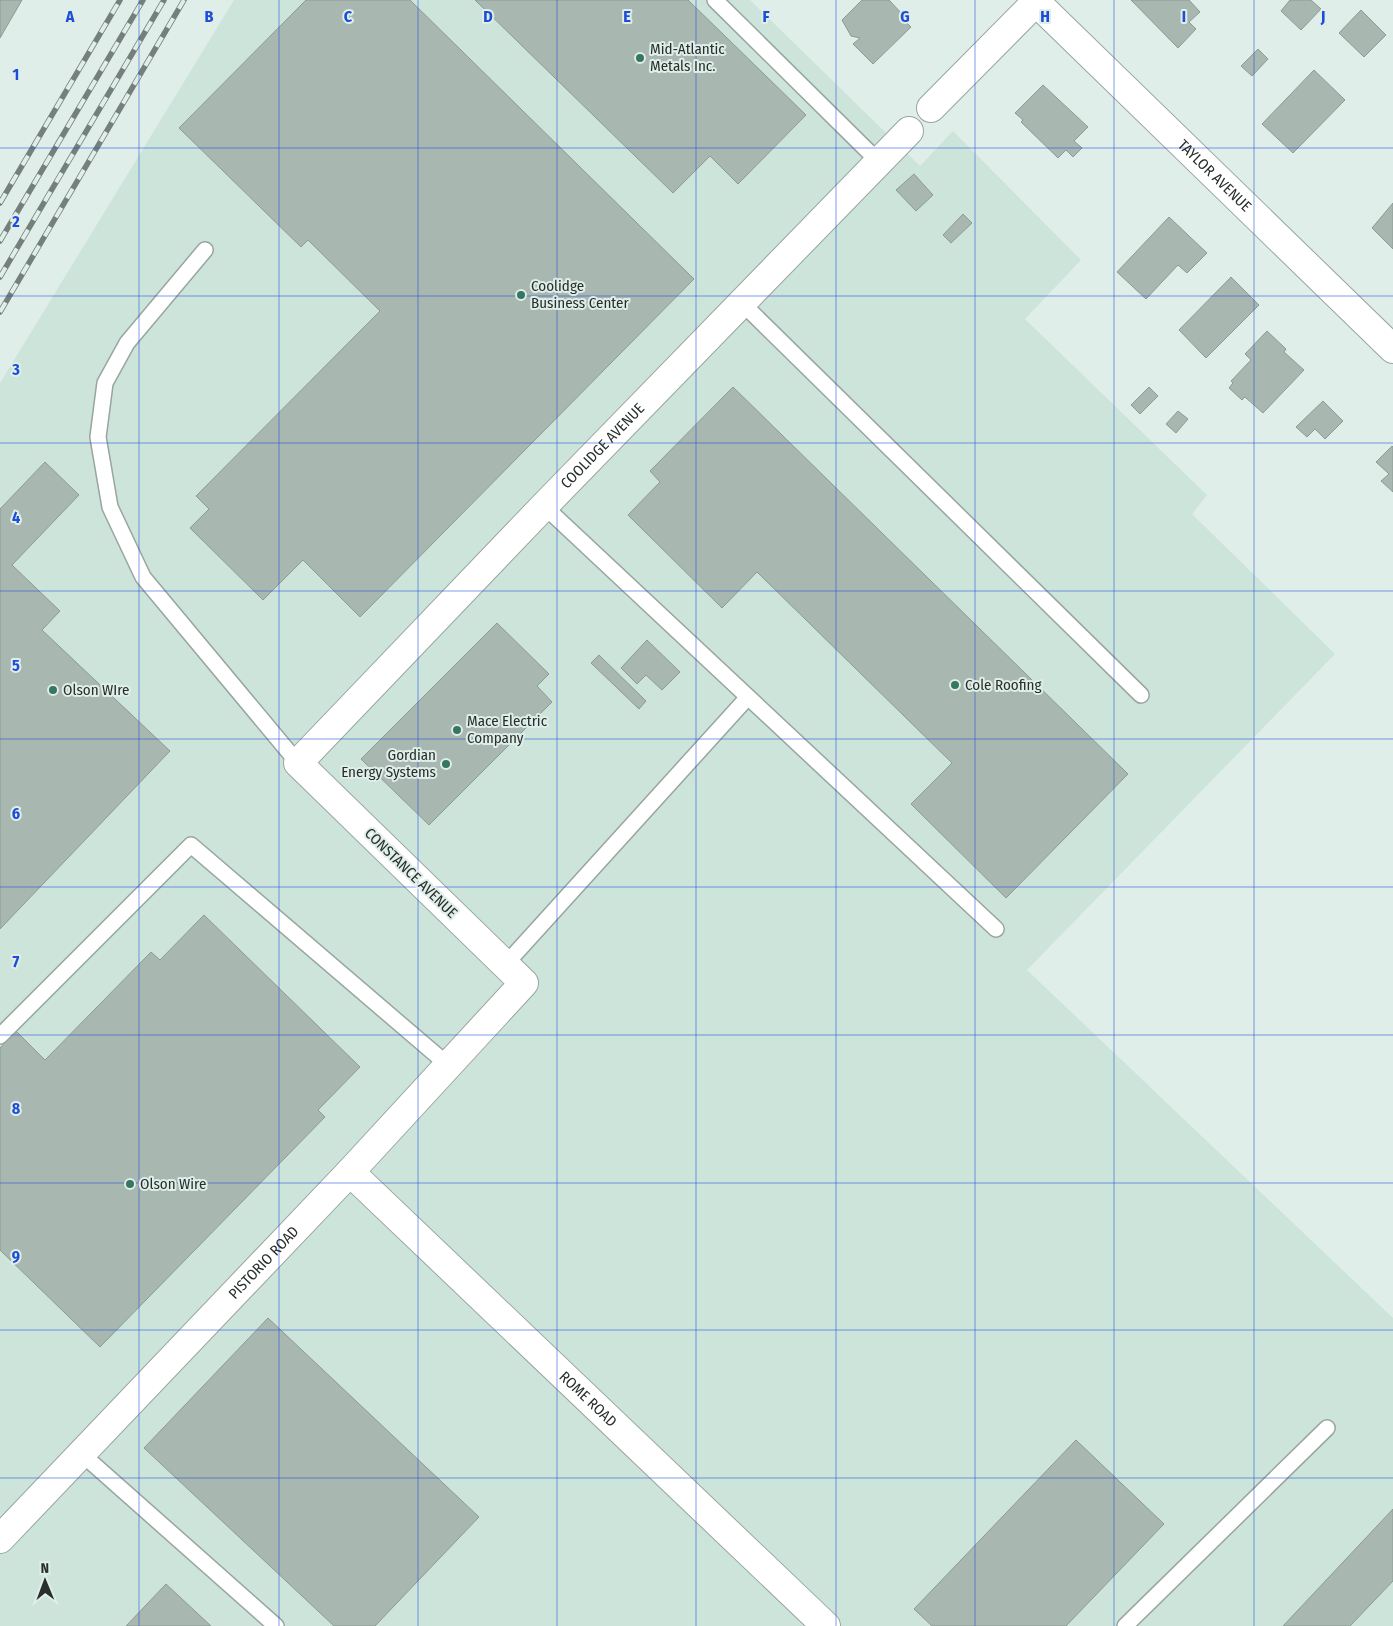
<svg xmlns="http://www.w3.org/2000/svg" width="1393" height="1626" viewBox="0 0 1393 1626" font-family="'Fira Sans Condensed',sans-serif">
<rect width="100%" height="100%" fill="#dfeee9"/>
<!-- built -->
<path fill="#cde4db" d="M234,0H750L920,166L953,131L1081,260L1025,319L1207,495L1192,514L1335,654L1027,970L1393,1318V1626H0V383Z"/>
<!-- building -->
<g fill="#a9b7b1" stroke="#8d9a95">
<path d="M0,0H22L0,38Z"/>
<path d="M306,0H410L694,279L360,617L303,560L263,600L190,528L209,509L196,496L380,311L308,240L301,247L179,128Z"/>
<path d="M475,0H688L806,115L738,184L710,156L673,193Z"/>
<path d="M862,0H889L905,17L903,19L911,27L873,64L853,44L860,38L851,36L842,20Z"/>
<path d="M1131,0H1189L1200,12L1189,22L1196,29L1178,48Z"/>
<path d="M1290,0H1311L1321,9L1301,30L1281,11Z"/>
<path d="M1361,10L1386,35L1364,57L1339,33Z"/>
<path d="M1258,49L1268,59L1252,76L1241,66Z"/>
<path d="M1314,70L1345,100L1293,153L1262,124Z"/>
<path d="M1043,85L1088,127L1074,141L1082,148L1073,157L1066,150L1058,158L1021,122L1023,120L1015,113Z"/>
<path d="M914,174L933,195L916,211L896,190Z"/>
<path d="M1393,203V249L1372,228Z"/>
<path d="M963,214L972,223L951,243L943,235Z"/>
<path d="M1169,217L1207,253L1187,273L1178,265L1146,299L1117,272Z"/>
<path d="M1231,277L1259,305L1206,358L1179,330Z"/>
<path d="M1267,331L1286,349L1284,352L1304,370L1263,413L1245,397L1242,400L1229,388L1233,383L1231,381L1251,360L1245,354Z"/>
<path d="M733,387L1128,774L1006,898L911,804L952,763L757,572L722,608L628,515L660,482L650,471Z"/>
<path d="M1149,387L1158,396L1140,414L1131,405Z"/>
<path d="M1323,401L1343,421L1325,439L1315,429L1307,437L1296,427Z"/>
<path d="M1178,411L1188,419L1176,433L1166,424Z"/>
<path d="M1392,446L1393,447V492L1381,481L1389,474L1376,462Z"/>
<path d="M45,462L79,495L12,565L60,611L42,630L170,751L0,929V509Z"/>
<path d="M497,623L549,674L537,686L552,702L429,825L361,759Z"/>
<path d="M647,640L680,672L662,690L646,675L637,684L621,668Z"/>
<path d="M599,655L646,701L639,709L591,663Z"/>
<path d="M204,915L360,1067L318,1110L325,1117L100,1347L0,1250V1048L16,1031L45,1060L151,952L160,960Z"/>
<path d="M268,1318L479,1517L375,1626H334L144,1448Z"/>
<path d="M1076,1440L1164,1524L1066,1626H932L914,1609Z"/>
<path d="M1393,1509V1581L1350,1626H1283Z"/>
<path d="M166,1584L211,1626H126Z"/>
</g>
<g fill="none" stroke-linecap="round" stroke-linejoin="round">
<defs>
<g id="lane">
<path d="M715,0L879,162"/>
<path d="M205,250L127,343L105,383L98,437L110,507L143,577L298,763"/>
<path d="M742,303L1141,695"/>
<path d="M544,506L996,929"/>
<path d="M505,965L748,697"/>
<path d="M0,1036L191,845L448,1065"/>
<path d="M82,1454L276,1626"/>
<path d="M1125,1626L1327,1428"/>
</g>
<g id="street">
<path id="s1" d="M1036,2L1393,349"/>
<path d="M931,108L1038,0"/>
<path id="s2" d="M350,1172L826,1626"/>
<path id="s3" d="M0,1539L350,1172L524,983L298,763L544,506L909,131"/>
</g>
</defs>
<!-- lane casing -->
<use href="#lane" stroke="#98a5a0" stroke-width="18"/>
<!-- street casing -->
<use href="#street" stroke="#98a5a0" stroke-width="30"/>
<!-- lane -->
<use href="#lane" stroke="#fff" stroke-width="15"/>
<!-- street -->
<use href="#street" stroke="#fff" stroke-width="28"/>
<defs>
<g id="rail">
<path d="M0,203L120,0"/>
<path d="M0,241L143,0"/>
<path d="M0,277L164,0"/>
<path d="M0,312L184,0"/>
</g>
</defs>
<!-- rail casing -->
<use href="#rail" stroke="#757f7b" stroke-width="5.5"/>
<!-- rail -->
<use href="#rail" stroke="#dfeee9" stroke-width="4" stroke-dasharray="11" stroke-linecap="butt"/>
</g>
<!-- grid -->
<path fill="none" stroke="#1d4ed8" stroke-width="1" stroke-opacity="0.55" d="M139,0V1626M279,0V1626M418,0V1626M557,0V1626M696,0V1626M836,0V1626M975,0V1626M1114,0V1626M1254,0V1626M0,148H1393M0,296H1393M0,443H1393M0,591H1393M0,739H1393M0,887H1393M0,1035H1393M0,1183H1393M0,1330H1393M0,1478H1393"/>
<!-- markers -->
<g fill="#377663" stroke="#dfeee9" stroke-width="2">
<circle cx="640" cy="58" r="5"/>
<circle cx="521" cy="295" r="5"/>
<circle cx="955" cy="685" r="5"/>
<circle cx="53" cy="690" r="5"/>
<circle cx="457" cy="730" r="5"/>
<circle cx="446" cy="764" r="5"/>
<circle cx="130" cy="1184" r="5"/>
</g>
<g text-anchor="middle" dominant-baseline="central" stroke-width="4" stroke-linejoin="round" paint-order="stroke">
<!-- poi labels -->
<g font-size="15" fill="#282e2c" stroke="#dfeee9" text-anchor="start">
<text x="650" y="49">Mid-Atlantic<tspan x="650" dy="17">Metals Inc.</tspan></text>
<text x="531" y="286">Coolidge<tspan x="531" dy="17">Business Center</tspan></text>
<text x="965" y="685">Cole Roofing</text>
<text x="63" y="690">Olson WIre</text>
<text x="467" y="721">Mace Electric<tspan x="467" dy="17">Company</tspan></text>
<text x="436" y="755" text-anchor="end">Gordian<tspan x="436" dy="17">Energy Systems</tspan></text>
<text x="140" y="1184">Olson Wire</text>
</g>
<!-- street labels -->
<g font-size="15" fill="#282e2c" stroke="#dfeee9">
<text stroke="none"><textPath href="#s1" startOffset="249">TAYLOR AVENUE</textPath></text>
<text stroke="none"><textPath href="#s3" startOffset="1519">COOLIDGE AVENUE</textPath></text>
<text transform="translate(411 873) rotate(44)">CONSTANCE AVENUE</text>
<text stroke="none"><textPath href="#s3" startOffset="382">PISTORIO ROAD</textPath></text>
<text stroke="none"><textPath href="#s2" startOffset="329">ROME ROAD</textPath></text>
</g>
</g>
<g font-size="16" text-anchor="middle" font-weight="bold" fill="#1d4ed8" stroke="#dfeee9" stroke-width="4" stroke-linejoin="round" paint-order="stroke">
<text x="70" y="22">A</text>
<text x="209" y="22">B</text>
<text x="348" y="22">C</text>
<text x="488" y="22">D</text>
<text x="627" y="22">E</text>
<text x="766" y="22">F</text>
<text x="905" y="22">G</text>
<text x="1045" y="22">H</text>
<text x="1184" y="22">I</text>
<text x="1323" y="22">J</text>
<text x="16" y="80">1</text>
<text x="16" y="227">2</text>
<text x="16" y="375">3</text>
<text x="16" y="523">4</text>
<text x="16" y="671">5</text>
<text x="16" y="819">6</text>
<text x="16" y="967">7</text>
<text x="16" y="1114">8</text>
<text x="16" y="1262">9</text>
</g>
<!-- north arrow -->
<g transform="translate(45 1581) rotate(359)" stroke="#dfeee9" stroke-width="4" paint-order="stroke">
<path d="M0-4L9 19L0 12L-9 19Z" fill="#282e2c"/>
<text y="-8" font-size="14" font-weight="bold" text-anchor="middle" fill="#282e2c">N</text>
</g>
</svg>
